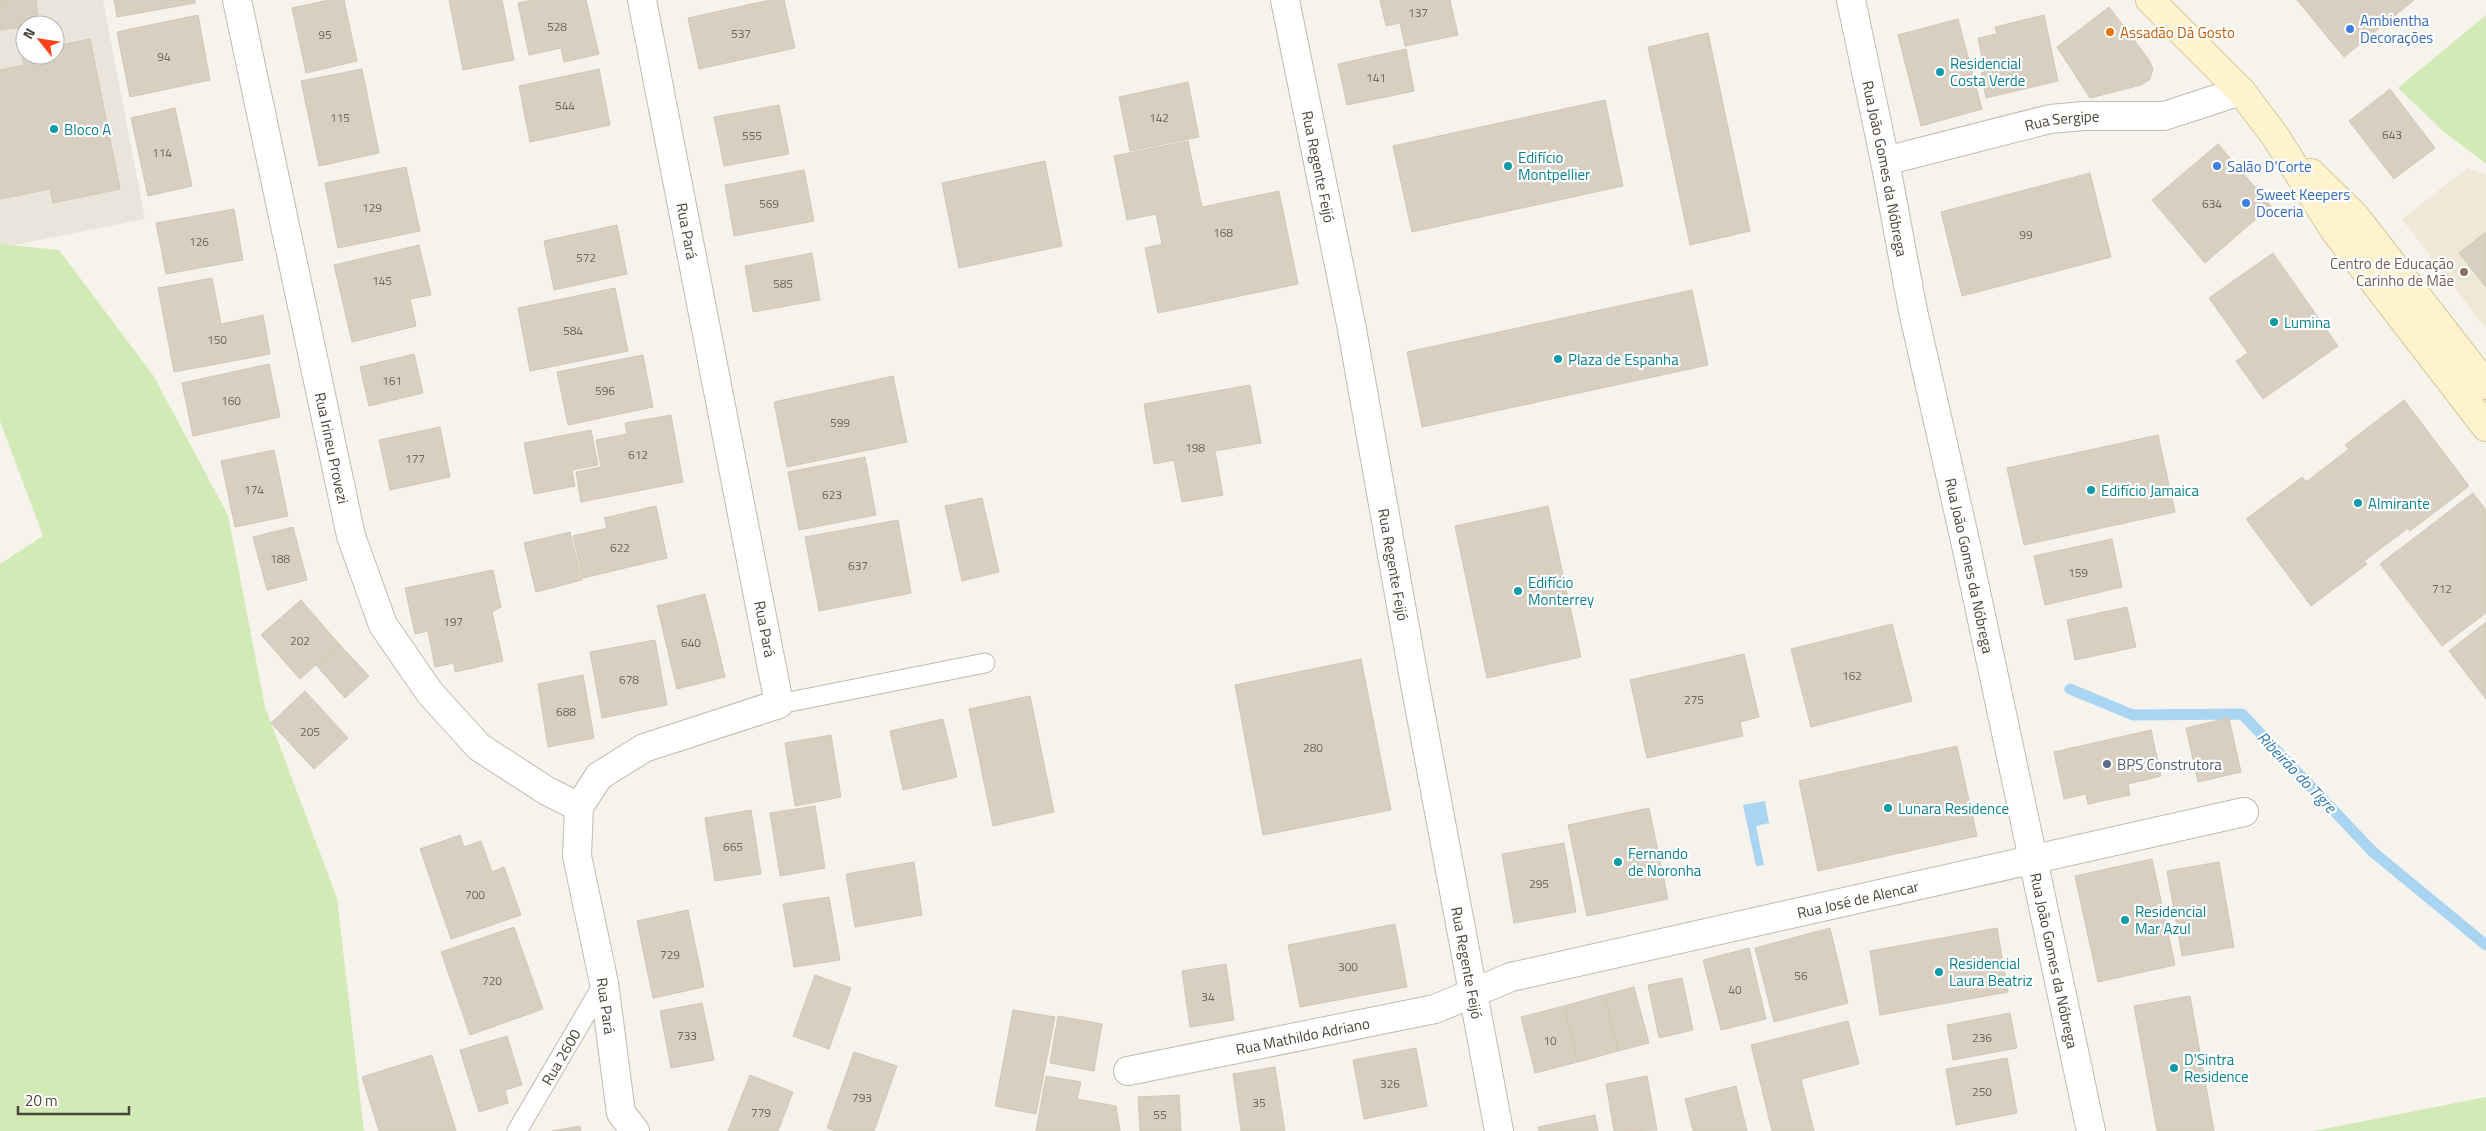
<svg xmlns="http://www.w3.org/2000/svg" width="2486" height="1131" viewBox="0 0 2486 1131" font-family="'Titillium Web',sans-serif">
<rect width="100%" height="100%" fill="#f6f3ec"/>
<!-- residential -->
<path fill="#eae5da" fill-rule="evenodd" d="M0,0H103L145,219L0,248ZM25,25H55V55H25Z"/>
<!-- education -->
<path fill="#efe8d6" d="M2468,168L2486,175V325L2484,326L2402,219Z"/>
<!-- green -->
<g fill="#d2eab5">
<path d="M2486,15V164L2442,130L2398,88Z"/>
<path d="M0,244L59,250L153,375L228,515L265,707L337,898L364,1131H0V564L43,536L0,421Z"/>
<path d="M2486,1097V1131H2314Z"/>
</g>
<!-- water -->
<path fill="#a9d4f2" d="M1765,801L1769,823L1756,826L1764,865L1756,866L1743,805Z"/>
<g fill="none" stroke-linecap="round" stroke-linejoin="round">
<!-- stream -->
<path stroke="#a9d4f2" stroke-width="11" d="M2070,689L2133,715L2242,714L2373,852L2486,945"/>
</g>
<!-- building -->
<g fill="#d8cfc1" stroke="#d3c7b4">
<path d="M0,0H36L39,25L0,30Z"/>
<path d="M114,0H195V3L117,17Z"/>
<path d="M329,0H344L357,61L306,73L292,8Z"/>
<path d="M449,0H502L514,60L463,70Z"/>
<path d="M532,0H586L599,54L564,62L561,48L529,55L518,3Z"/>
<path d="M770,0H784L795,48L699,69L688,18Z"/>
<path d="M1380,0H1450L1458,35L1405,46L1400,23L1386,26Z"/>
<path d="M2297,0H2414L2344,57Z"/>
<path d="M2109,7L2149,60L2153,69L2150,79L2141,85L2090,98L2057,47Z"/>
<path d="M198,15L210,80L130,97L117,32Z"/>
<path d="M2044,15L2058,81L1986,98L1981,73L1985,72L1978,38L1997,34L1995,27Z"/>
<path d="M1958,19L1982,109L1921,126L1898,35Z"/>
<path d="M1708,33L1750,231L1690,245L1648,47Z"/>
<path d="M90,39L120,189L53,203L50,189L0,199V70L24,65L22,53L55,55V46Z"/>
<path d="M1406,49L1414,91L1347,105L1338,64Z"/>
<path d="M362,69L379,153L319,166L301,81Z"/>
<path d="M599,69L610,125L530,142L519,86Z"/>
<path d="M1188,82L1199,137L1130,151L1119,97Z"/>
<path d="M2390,89L2435,148L2394,179L2349,121Z"/>
<path d="M1605,100L1623,186L1412,232L1393,146Z"/>
<path d="M779,105L789,154L724,166L714,117Z"/>
<path d="M175,108L192,186L148,196L131,118Z"/>
<path d="M1188,141L1202,207L1279,191L1298,284L1158,313L1145,248L1162,244L1156,214L1127,220L1114,156Z"/>
<path d="M2218,144L2271,206L2205,263L2152,200Z"/>
<path d="M1045,161L1062,246L959,268L942,183Z"/>
<path d="M406,167L420,231L338,248L325,183Z"/>
<path d="M804,170L814,221L734,236L725,185Z"/>
<path d="M2090,173L2111,257L1962,296L1941,212Z"/>
<path d="M234,209L243,260L166,274L156,223Z"/>
<path d="M617,225L627,274L554,290L544,241Z"/>
<path d="M2486,232V287L2459,253Z"/>
<path d="M419,245L431,295L410,299L416,326L352,342L334,265Z"/>
<path d="M812,253L820,300L753,312L745,266Z"/>
<path d="M2273,253L2338,346L2263,399L2236,361L2248,353L2209,298Z"/>
<path d="M212,278L221,324L263,315L270,354L174,372L158,288Z"/>
<path d="M615,288L628,351L530,371L518,308Z"/>
<path d="M1692,290L1708,365L1422,427L1407,352Z"/>
<path d="M414,354L423,393L369,406L360,367Z"/>
<path d="M643,355L653,407L568,425L557,372Z"/>
<path d="M269,364L280,417L193,436L182,383Z"/>
<path d="M893,376L907,442L787,467L774,402Z"/>
<path d="M1250,385L1261,443L1215,451L1223,495L1182,502L1174,460L1154,464L1144,404Z"/>
<path d="M2404,400L2469,486L2410,531L2408,528L2364,561L2367,564L2311,606L2246,519L2302,477L2306,482L2349,449L2345,445Z"/>
<path d="M671,415L683,482L581,502L576,472L601,467L596,440L627,434L625,423Z"/>
<path d="M440,427L450,477L390,490L379,440Z"/>
<path d="M591,430L598,465L572,470L575,486L534,494L524,443Z"/>
<path d="M2158,435L2175,512L2024,545L2007,468Z"/>
<path d="M274,450L288,516L235,527L221,461Z"/>
<path d="M865,457L876,515L799,530L788,472Z"/>
<path d="M2473,493L2486,510V613L2442,646L2380,564Z"/>
<path d="M982,498L999,572L962,581L945,506Z"/>
<path d="M656,506L667,558L583,578L573,536L607,528L604,518Z"/>
<path d="M1548,506L1581,657L1487,678L1455,526Z"/>
<path d="M898,520L911,593L819,611L805,537Z"/>
<path d="M293,527L307,580L267,590L253,537Z"/>
<path d="M570,532L582,580L536,592L524,543Z"/>
<path d="M2112,539L2122,587L2045,605L2034,556Z"/>
<path d="M493,570L501,607L492,612L503,661L455,672L454,663L435,667L428,631L415,634L405,588Z"/>
<path d="M705,594L725,677L677,689L657,606Z"/>
<path d="M301,600L339,644L300,679L261,635Z"/>
<path d="M2127,607L2136,647L2075,660L2067,620Z"/>
<path d="M2486,622V699L2449,651Z"/>
<path d="M1892,624L1912,701L1811,727L1791,649Z"/>
<path d="M655,640L667,705L602,718L590,652Z"/>
<path d="M339,644L369,676L345,698L316,665Z"/>
<path d="M1744,654L1759,717L1740,722L1743,736L1647,758L1630,680Z"/>
<path d="M1361,659L1391,810L1263,835L1235,685Z"/>
<path d="M583,675L594,738L548,747L538,684Z"/>
<path d="M305,691L348,738L314,769L271,723Z"/>
<path d="M1030,696L1054,812L993,826L969,709Z"/>
<path d="M2229,718L2241,772L2198,782L2186,728Z"/>
<path d="M943,719L957,777L903,790L890,731Z"/>
<path d="M2151,730L2161,776L2128,784L2130,795L2088,804L2086,794L2064,799L2054,752Z"/>
<path d="M831,735L841,797L795,806L785,743Z"/>
<path d="M1957,746L1977,836L1818,871L1799,781Z"/>
<path d="M815,806L825,868L780,876L770,813Z"/>
<path d="M1649,808L1668,899L1587,916L1568,825Z"/>
<path d="M751,810L761,874L715,881L705,818Z"/>
<path d="M460,835L464,847L481,841L492,872L504,867L521,915L451,939L420,849Z"/>
<path d="M1564,843L1576,912L1514,923L1502,854Z"/>
<path d="M2152,859L2175,965L2098,982L2075,876Z"/>
<path d="M914,862L922,915L855,927L846,874Z"/>
<path d="M2219,862L2234,947L2182,956L2167,871Z"/>
<path d="M829,897L840,960L794,967L783,904Z"/>
<path d="M688,910L704,987L653,998L637,921Z"/>
<path d="M1395,924L1407,987L1300,1007L1288,945Z"/>
<path d="M514,927L543,1009L470,1035L441,952Z"/>
<path d="M1830,928L1848,1003L1774,1022L1755,948Z"/>
<path d="M1997,928L2008,992L1880,1015L1870,951Z"/>
<path d="M1749,948L1766,1019L1721,1030L1703,960Z"/>
<path d="M1226,964L1234,1020L1190,1027L1182,971Z"/>
<path d="M815,975L851,988L829,1049L793,1036Z"/>
<path d="M1682,978L1693,1030L1659,1038L1648,985Z"/>
<path d="M1634,987L1649,1043L1618,1051L1604,995Z"/>
<path d="M1604,995L1618,1051L1578,1062L1564,1006Z"/>
<path d="M2190,996L2214,1131H2157L2134,1006Z"/>
<path d="M702,1003L714,1060L671,1068L660,1011Z"/>
<path d="M1564,1006L1578,1062L1535,1073L1521,1017Z"/>
<path d="M1013,1010L1055,1017L1036,1114L995,1106Z"/>
<path d="M2010,1013L2017,1048L1953,1060L1947,1025Z"/>
<path d="M1058,1016L1102,1024L1094,1071L1050,1063Z"/>
<path d="M1848,1021L1859,1064L1801,1079L1814,1131H1772L1751,1045Z"/>
<path d="M507,1036L522,1085L505,1090L508,1103L479,1112L460,1050Z"/>
<path d="M1416,1048L1427,1106L1364,1119L1353,1060Z"/>
<path d="M854,1052L897,1066L874,1131H835L827,1128Z"/>
<path d="M432,1055L456,1131H379L362,1077Z"/>
<path d="M2007,1058L2017,1113L1956,1125L1946,1069Z"/>
<path d="M1275,1067L1285,1131H1241L1233,1074Z"/>
<path d="M750,1075L793,1092L778,1131H728Z"/>
<path d="M1046,1076L1081,1082L1077,1099L1116,1106L1120,1131H1036Z"/>
<path d="M1647,1076L1657,1130L1614,1131L1606,1084Z"/>
<path d="M1736,1086L1747,1131H1693L1685,1099Z"/>
<path d="M1179,1095L1181,1131H1140L1138,1097Z"/>
<path d="M1595,1115L1598,1131H1539L1538,1127Z"/>
<path d="M580,1126L581,1131H552Z"/>
</g>
<g fill="none" stroke-linecap="round" stroke-linejoin="round">
<defs>
<g id="lane">
<path d="M779,704L985,663"/>
<path id="s1" d="M517,1131L604,983"/>
</g>
<g id="street">
<path id="s2" d="M237,0L351,536L383,625L430,693L479,747L547,791L579,807"/>
<path id="s3" d="M1285,0L1351,324L1415,684L1499,1131"/>
<path id="s4" d="M1851,0L1885,161L1913,311L1966,545L2091,1131"/>
<path id="s5" d="M1885,161L2050,119L2084,116H2164L2241,91"/>
<path id="s6" d="M1128,1071L1435,1009L1511,977L2244,812"/>
<path d="M635,1131L621,1113L604,983L577,856L579,807L599,776L644,748L779,704L642,0"/>
</g>
<g id="secondary">
<path d="M2150,0L2241,91L2275,136L2335,231L2486,427"/>
<path d="M2311,173L2355,216L2486,385"/>
</g>
</defs>
<!-- lane casing -->
<use href="#lane" stroke="#c2bbae" stroke-width="21"/>
<!-- street casing -->
<use href="#street" stroke="#c2bbae" stroke-width="30"/>
<!-- secondary casing -->
<use href="#secondary" stroke="#d6c79b" stroke-width="30"/>
<!-- lane -->
<use href="#lane" stroke="#fff" stroke-width="19"/>
<!-- street -->
<use href="#street" stroke="#fff" stroke-width="28"/>
<!-- secondary -->
<use href="#secondary" stroke="#fff3cd" stroke-width="28"/>
</g>
<!-- markers -->
<g fill="#3f7fe0" stroke="#fff" stroke-width="2">
<circle cx="2350" cy="29" r="5"/>
<circle cx="2217" cy="166" r="5"/>
<circle cx="2246" cy="203" r="5"/>
</g>
<circle fill="#e8710a" stroke="#fff" stroke-width="2" cx="2110" cy="32" r="5"/>
<g fill="#0f9aa8" stroke="#fff" stroke-width="2">
<circle cx="1940" cy="72" r="5"/>
<circle cx="54" cy="129" r="5"/>
<circle cx="1508" cy="166" r="5"/>
<circle cx="2274" cy="322" r="5"/>
<circle cx="1558" cy="359" r="5"/>
<circle cx="2091" cy="490" r="5"/>
<circle cx="2358" cy="503" r="5"/>
<circle cx="1518" cy="591" r="5"/>
<circle cx="1888" cy="808" r="5"/>
<circle cx="1618" cy="862" r="5"/>
<circle cx="2125" cy="920" r="5"/>
<circle cx="1939" cy="972" r="5"/>
<circle cx="2174" cy="1068" r="5"/>
</g>
<circle fill="#8d6e63" stroke="#fff" stroke-width="2" cx="2464" cy="272" r="5"/>
<circle fill="#5c6f8a" stroke="#fff" stroke-width="2" cx="2107" cy="764" r="5"/>
<g text-anchor="middle" dominant-baseline="central" stroke-width="4.5" stroke-linejoin="round" paint-order="stroke">
<!-- number labels -->
<g font-size="12" fill="#6e675b">
<text x="1418" y="12">137</text>
<text x="557" y="26">528</text>
<text x="741" y="33">537</text>
<text x="325" y="34">95</text>
<text x="164" y="56">94</text>
<text x="1376" y="77">141</text>
<text x="565" y="105">544</text>
<text x="340" y="117">115</text>
<text x="1159" y="117">142</text>
<text x="2392" y="134">643</text>
<text x="752" y="135">555</text>
<text x="162" y="152">114</text>
<text x="769" y="203">569</text>
<text x="2212" y="203">634</text>
<text x="372" y="207">129</text>
<text x="1223" y="232">168</text>
<text x="2026" y="234">99</text>
<text x="199" y="241">126</text>
<text x="586" y="257">572</text>
<text x="382" y="280">145</text>
<text x="783" y="283">585</text>
<text x="573" y="330">584</text>
<text x="217" y="339">150</text>
<text x="392" y="380">161</text>
<text x="605" y="390">596</text>
<text x="231" y="400">160</text>
<text x="840" y="422">599</text>
<text x="1195" y="447">198</text>
<text x="638" y="454">612</text>
<text x="415" y="458">177</text>
<text x="254" y="489">174</text>
<text x="832" y="494">623</text>
<text x="620" y="547">622</text>
<text x="280" y="558">188</text>
<text x="858" y="565">637</text>
<text x="2078" y="572">159</text>
<text x="2442" y="588">712</text>
<text x="453" y="621">197</text>
<text x="300" y="640">202</text>
<text x="691" y="642">640</text>
<text x="1852" y="675">162</text>
<text x="629" y="679">678</text>
<text x="1694" y="699">275</text>
<text x="566" y="711">688</text>
<text x="310" y="731">205</text>
<text x="1313" y="747">280</text>
<text x="733" y="846">665</text>
<text x="1539" y="883">295</text>
<text x="475" y="894">700</text>
<text x="670" y="954">729</text>
<text x="1348" y="966">300</text>
<text x="1801" y="975">56</text>
<text x="492" y="980">720</text>
<text x="1735" y="989">40</text>
<text x="1208" y="996">34</text>
<text x="687" y="1035">733</text>
<text x="1982" y="1037">236</text>
<text x="1550" y="1040">10</text>
<text x="1390" y="1083">326</text>
<text x="1982" y="1091">250</text>
<text x="862" y="1097">793</text>
<text x="1259" y="1102">35</text>
<text x="761" y="1112">779</text>
<text x="1160" y="1114">55</text>
</g>
<!-- shop labels -->
<g font-size="15" fill="#366cbe" stroke="#fff" text-anchor="start">
<text x="2360" y="20">Ambientha<tspan x="2360" dy="17">Decorações</tspan></text>
<text x="2227" y="166">Salão D'Corte</text>
<text x="2256" y="194">Sweet Keepers<tspan x="2256" dy="17">Doceria</tspan></text>
</g>
<!-- food labels -->
<g font-size="15" fill="#c56008" stroke="#fff" text-anchor="start">
<text x="2120" y="32">Assadão Dá Gosto</text>
</g>
<!-- culture labels -->
<g font-size="15" fill="#0d838f" stroke="#fff" text-anchor="start">
<text x="1950" y="63">Residencial<tspan x="1950" dy="17">Costa Verde</tspan></text>
<text x="64" y="129">Bloco A</text>
<text x="1518" y="157">Edifício<tspan x="1518" dy="17">Montpellier</tspan></text>
<text x="2284" y="322">Lumina</text>
<text x="1568" y="359">Plaza de Espanha</text>
<text x="2101" y="490">Edifício Jamaica</text>
<text x="2368" y="503">Almirante</text>
<text x="1528" y="582">Edifício<tspan x="1528" dy="17">Monterrey</tspan></text>
<text x="1898" y="808">Lunara Residence</text>
<text x="1628" y="853">Fernando<tspan x="1628" dy="17">de Noronha</tspan></text>
<text x="2135" y="911">Residencial<tspan x="2135" dy="17">Mar Azul</tspan></text>
<text x="1949" y="963">Residencial<tspan x="1949" dy="17">Laura Beatriz</tspan></text>
<text x="2184" y="1059">D'Sintra<tspan x="2184" dy="17">Residence</tspan></text>
</g>
<!-- street labels -->
<g font-size="15" fill="#4b4439" stroke="#fff">
<text stroke="none"><textPath href="#s5" startOffset="182">Rua Sergipe</textPath></text>
<text stroke="none"><textPath href="#s3" startOffset="170">Rua Regente Feijó</textPath></text>
<text stroke="none"><textPath href="#s4" startOffset="172">Rua João Gomes da Nóbrega</textPath></text>
<text transform="translate(687 231) rotate(79)">Rua Pará</text>
<text stroke="none"><textPath href="#s2" startOffset="458">Rua Irineu Provezi</textPath></text>
<text stroke="none"><textPath href="#s3" startOffset="575">Rua Regente Feijó</textPath></text>
<text stroke="none"><textPath href="#s4" startOffset="578">Rua João Gomes da Nóbrega</textPath></text>
<text transform="translate(765 629) rotate(79)">Rua Pará</text>
<text stroke="none"><textPath href="#s6" startOffset="751">Rua José de Alencar</textPath></text>
<text stroke="none"><textPath href="#s4" startOffset="982">Rua João Gomes da Nóbrega</textPath></text>
<text stroke="none"><textPath href="#s3" startOffset="980">Rua Regente Feijó</textPath></text>
<text transform="translate(606 1006) rotate(82)">Rua Pará</text>
<text stroke="none"><textPath href="#s6" startOffset="178">Rua Mathildo Adriano</textPath></text>
<text stroke="none"><textPath href="#s1" startOffset="86">Rua 2600</textPath></text>
</g>
<!-- education labels -->
<g font-size="15" fill="#785e54" stroke="#fff" text-anchor="end">
<text x="2454" y="263">Centro de Educação<tspan x="2454" dy="17">Carinho de Mãe</tspan></text>
</g>
<!-- service labels -->
<g font-size="15" fill="#4e5e75" stroke="#fff" text-anchor="start">
<text x="2117" y="764">BPS Construtora</text>
</g>
<!-- water labels -->
<g font-size="16" font-style="italic" fill="#2e7ab2" stroke="#fff">
<text transform="translate(2297 772) rotate(46)">Ribeirão do Tigre</text>
</g>
</g>
<!-- north arrow -->
<g transform="translate(40 40) rotate(300)"><circle r="24" fill="#ffffff" stroke="#b7b4b0"/>
<path d="M0-4L9 19L0 12L-9 19Z" fill="#fc3f1d"/>
<text y="-8" font-size="14" font-weight="bold" text-anchor="middle" fill="#4b4439">N</text>
</g>
<!-- scale -->
<path d="M18 1106v8h111v-8" fill="none" stroke="#4b4439" stroke-width="2.5"/>
<text x="25" y="1106" font-size="15" fill="#4b4439" stroke="#ffffff" stroke-width="4" paint-order="stroke">20 m</text>
</svg>
